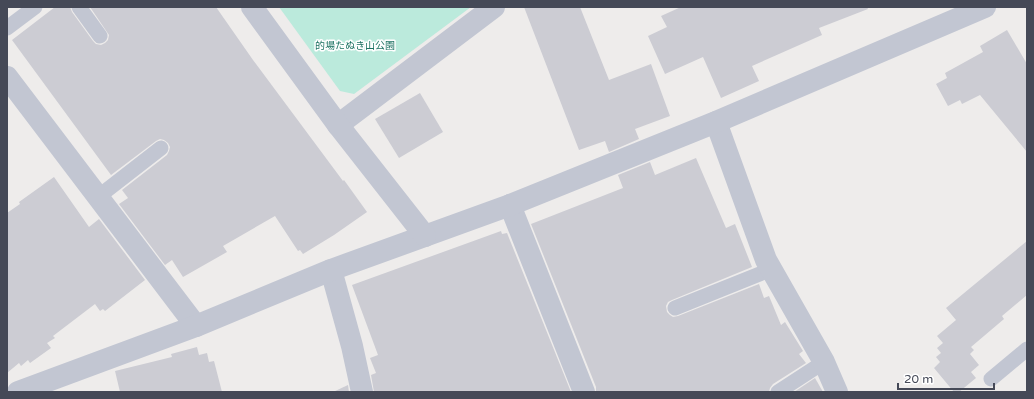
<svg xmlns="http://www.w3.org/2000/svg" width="1034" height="399" viewBox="0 0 1034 399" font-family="'Varela Round','Noto Sans JP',sans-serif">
<rect width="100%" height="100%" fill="#eeeceb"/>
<!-- green -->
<path fill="#bbeadc" d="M279,7H471L354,94L340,91Z"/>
<!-- building -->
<g fill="#ccccd3">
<path d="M55,7H70L72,12L93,41L96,44L101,45L105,43L108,40L109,35L90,7H216L253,60L343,181L344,180L367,212L334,235L303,254L300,250L298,251L275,216L223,246L227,252L183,277L172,260L165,265L119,204L128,198L122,190L167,155L169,151L170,147L168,143L164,140L160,139L156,141L111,175L12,40Z"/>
<path d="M524,7H580L609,80L651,64L670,116L635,129L639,139L609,152L605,141L579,150Z"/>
<path d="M681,7H867L868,9L819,28L822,35L752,66L759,81L721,98L703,57L665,74L648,36L667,27L661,16Z"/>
<path d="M1007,30L1027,64V152L980,95L962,104L960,100L948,106L936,84L947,78L945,73L983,52L980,46Z"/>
<path d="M420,93L443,132L399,158L375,119Z"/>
<path d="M696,158L726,228L735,224L752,267L672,300L668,302L666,306L667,312L670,315L673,317L678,316L759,284L764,298L769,296L781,325L785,322L803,351L799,354L806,363L773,384L770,388L769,392H596V387L531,224L623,188L618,175L650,162L655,175Z"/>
<path d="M54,177L89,227L99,219L145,280L105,311L103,309L100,311L95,304L53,336L55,338L47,343L51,348L30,363L28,360L21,366L19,363L7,373V213L20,204L19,202Z"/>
<path d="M501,231L502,234L507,233L571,392H374L371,375L376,373L370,358L378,355L352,285Z"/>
<path d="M1027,241V295L1002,316L1004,319L971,347L974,350L970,354L979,365L971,372L976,378L959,392H954L934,368L940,362L936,357L941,353L937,348L943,343L937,336L956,320L946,308Z"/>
<path d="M197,347L199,355L207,353L209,362L214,361L222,392H120L115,371L172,357L171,354Z"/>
<path d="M815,378L823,392H794Z"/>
<path d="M348,385L349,392H333Z"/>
</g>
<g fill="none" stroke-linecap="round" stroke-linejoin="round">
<!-- service -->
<g stroke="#c2c6d2" stroke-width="15">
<path d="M79,7L100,36"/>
<path d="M7,28L35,7"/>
<path d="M98,197L161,148"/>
<path d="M675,308L772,269"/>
<path d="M991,379L1027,349"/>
<path d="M778,392L824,362"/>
</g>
<!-- minor -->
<g stroke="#c2c6d2" stroke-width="22">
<path d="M7,77L196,326"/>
<path d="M716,122L766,260L824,362L837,392"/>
<path d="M338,125L494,7"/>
<path d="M510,205L584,392"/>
<path d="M331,270L352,346L362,392"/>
<path d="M18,392L196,326L331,270L510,205L716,122L985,7"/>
</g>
<!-- tertiary -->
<path stroke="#c2c6d2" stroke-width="22" d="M252,7L338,125L425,236"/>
</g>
<g text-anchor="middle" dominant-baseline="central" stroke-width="3" stroke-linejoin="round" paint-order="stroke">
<!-- park labels -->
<g font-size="10" fill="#1c7262" stroke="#fff">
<text x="355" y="46">的場たぬき山公園</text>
</g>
</g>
<!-- border -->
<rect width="1034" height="399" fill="none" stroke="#454957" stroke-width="16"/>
<!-- scale -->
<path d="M898 383v6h96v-6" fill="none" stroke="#454957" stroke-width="2"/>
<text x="904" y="383" font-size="12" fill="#454957" stroke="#ffffff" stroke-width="3" paint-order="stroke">20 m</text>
</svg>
